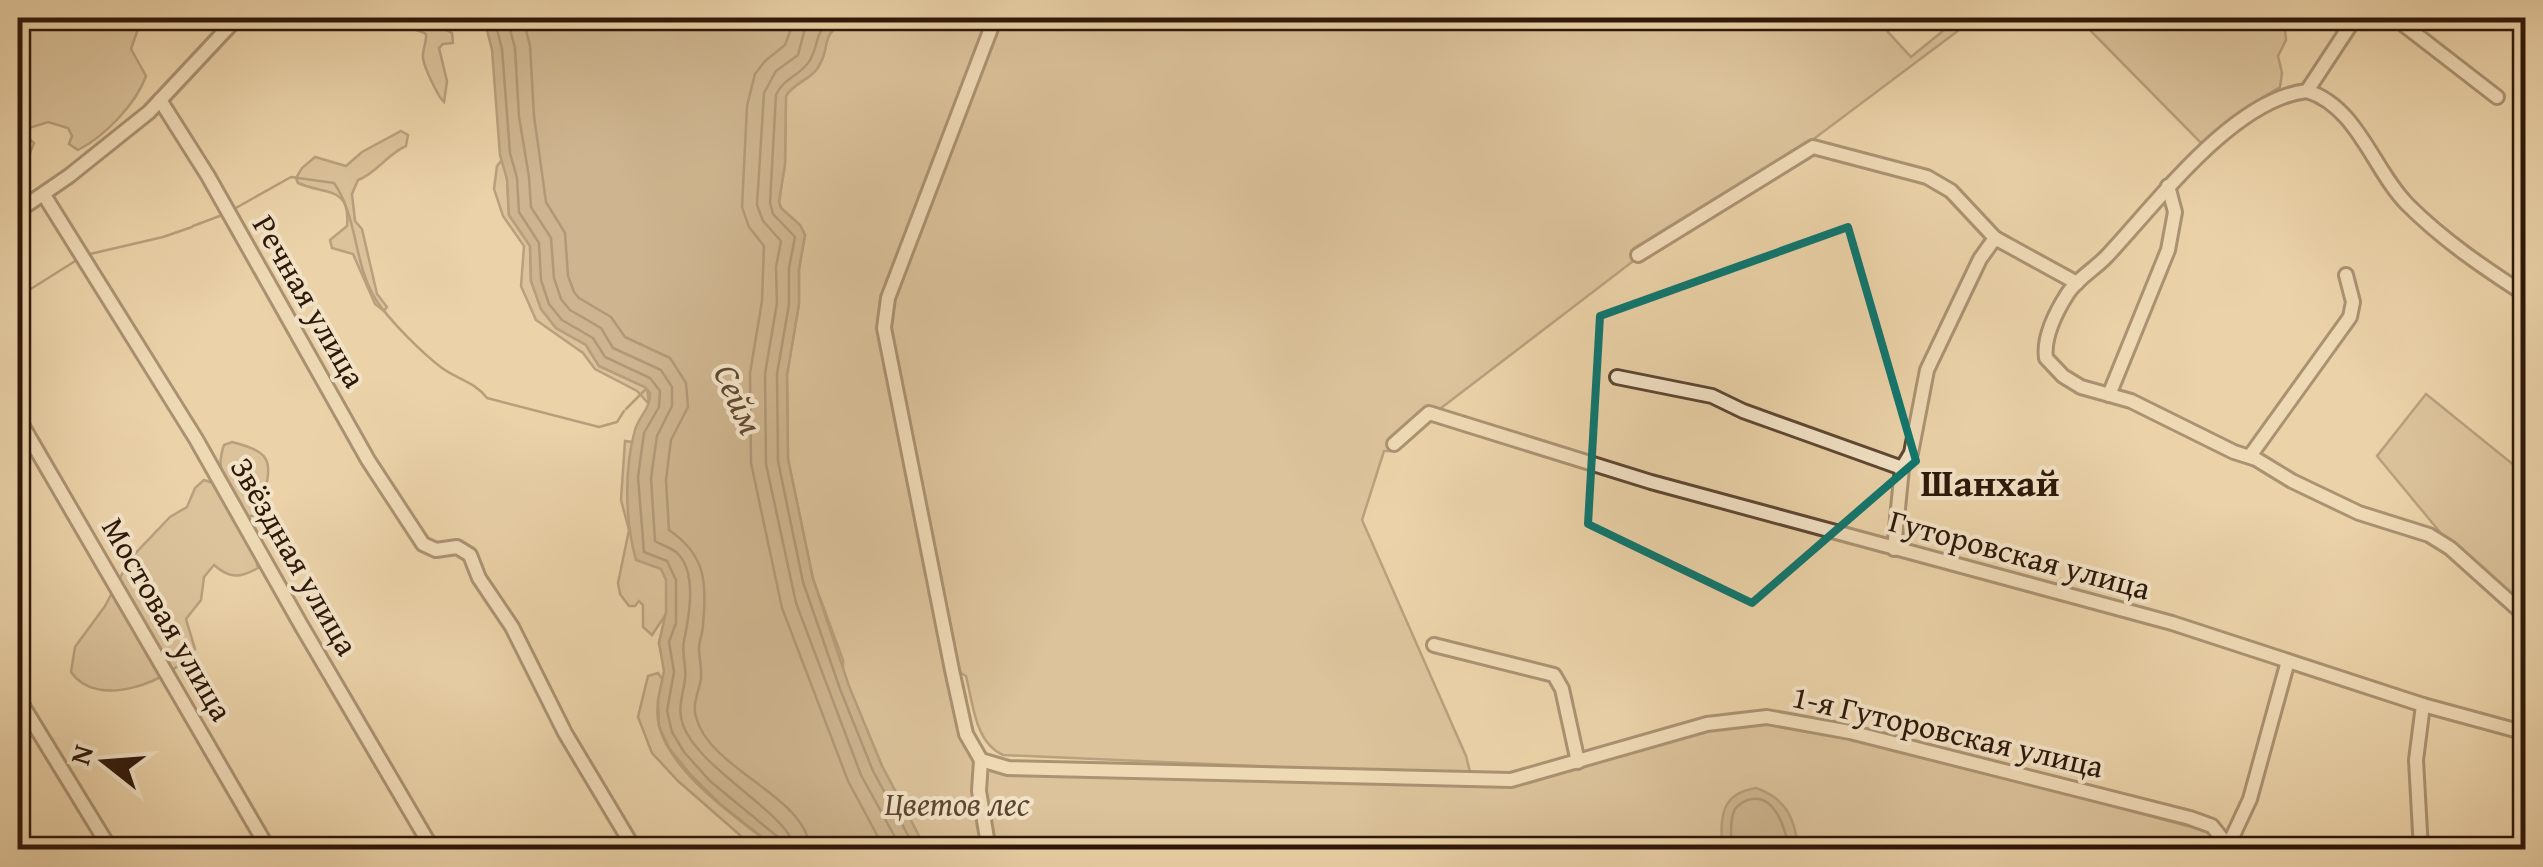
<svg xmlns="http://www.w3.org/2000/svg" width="2543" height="867" viewBox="0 0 2543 867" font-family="'Gentium Book Plus',serif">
<rect width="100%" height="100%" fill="#ebd2a8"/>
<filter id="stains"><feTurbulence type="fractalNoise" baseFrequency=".002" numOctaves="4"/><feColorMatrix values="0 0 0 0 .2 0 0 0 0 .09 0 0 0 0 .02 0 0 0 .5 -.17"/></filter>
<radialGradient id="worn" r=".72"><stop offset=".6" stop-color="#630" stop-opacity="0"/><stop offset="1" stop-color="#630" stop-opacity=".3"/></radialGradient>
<!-- green -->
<g fill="#cbb28d" stroke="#7c654c" stroke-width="2.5" fill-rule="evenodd">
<path d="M18,18H149L138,29L131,49L146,76C136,104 105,136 78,150L69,144L72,136L68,128L48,122L29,128L26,136L34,143L30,153L18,147Z"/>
<path d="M371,18H422L452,33L453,43L443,44L439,48L447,81L444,102C438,97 424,67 423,58C422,50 427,42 426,34C408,24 387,29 371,18Z"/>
<path d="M852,18H1881L1888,32L1911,57L1955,21L1953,18H1975L1811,141L1632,262L1428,418L1391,451H1384L1362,520L1466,756L1472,780H1511L1752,714L1894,747L2206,831L2224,843L2227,849H926L882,766L865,725L843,728V660L813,579L788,459L787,375L799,304V269L805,235L800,225L781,208L779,202L785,164L786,96C794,83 809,80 817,69C834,45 813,37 852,18ZM961,673L966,676C973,703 975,743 1003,755L1345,770L999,762L982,752L977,744L958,679Z"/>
<path d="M2078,18H2284L2286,40L2278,56L2282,73L2280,87L2257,101L2204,146Z"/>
<path d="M401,131L408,135L406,146C386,155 377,173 358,180L352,194L355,221L362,229L377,294L387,307L384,311L375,304L353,254L332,248L330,240L347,226C351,185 324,195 298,183L296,178L302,168L315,157L346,166L362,152Z"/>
<path d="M502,160L507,179L509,215L530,246L531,281L541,309L556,328L586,345L599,366L647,388L649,404L637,391L595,369L583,353L536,320L521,286L524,246L503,216L494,189L497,166Z"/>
<path d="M2426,394L2525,474V620L2444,537L2377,456Z"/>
<path d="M634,436L709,457L663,661L659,643L666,614L652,635L643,627V605L639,601L635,606H629L620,594L618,583L629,530L621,500L625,441L633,442Z"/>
<path d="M232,442C266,451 275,458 264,493C262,501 261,508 256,516H246C230,490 213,476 224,445Z"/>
<path d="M204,480L216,484L253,548L258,568C240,578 230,579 214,565L204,577L201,600L186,619L195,649C173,681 97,711 71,672L75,647L105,606L130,559L170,517L187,507L195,488Z"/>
<path d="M658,673L663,680C659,695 655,710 659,726C671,774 740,820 777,849H761L741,836L678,781L652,753L638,717L648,676Z"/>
</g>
<!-- water -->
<g fill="#ab9372" stroke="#796248" stroke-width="2.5">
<path d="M484,18H852C815,36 834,45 817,69C809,80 794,83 786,96L785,164L779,202L781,208L800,225L805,235L799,269V304L787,375L788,459L813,579L849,686L882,766L926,849H777L719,803L690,774L669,748L659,726L658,700L664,671L659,643L666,612V580L661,569L636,560C625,521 624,469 635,430C639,416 651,408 650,393L645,387L599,366L586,345L556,328L541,309L531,281L530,246L509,215L507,179L500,155L492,50Z"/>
<path d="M1756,788C1787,799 1794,818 1799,849H1722C1721,818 1719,794 1756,788Z"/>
</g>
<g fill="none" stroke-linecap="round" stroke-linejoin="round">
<!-- shore -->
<g stroke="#6c563e" stroke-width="2.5">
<path d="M494,18L502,49L510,153L517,178L519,212L539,243L541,280L549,304L562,320L593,338L605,357L650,378L660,391L659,407L644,433L638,477L644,552L667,561L676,580V623L669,642L674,672L667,711L672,732L684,752L710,781L779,838L782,850"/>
<path d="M507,18L515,48L519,117L529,177L531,207L551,238L554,278L561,299L570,310L601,328L613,348L661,370L672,387V406L657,436L651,478L655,541C661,545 670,547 676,552C698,571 689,617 684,641C681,653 687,667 685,679C683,695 677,709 683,725C699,770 793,816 795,850"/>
<path d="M523,18L530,46L534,116L546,202L565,233L568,276L574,292L579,298L611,317L625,337L670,358L686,383L688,407L671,440L666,480L669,530C706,555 707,583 703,625C703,633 699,641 699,648C699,658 702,668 701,679C699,691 692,704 696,717C710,771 808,796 810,850"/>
<path d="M795,18L785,45L765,61L755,74L747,106L742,207L749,227L764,246L762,301L750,373L751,463L782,608L848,781L885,850"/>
<path d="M813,18L804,32L798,55L776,71L764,93L757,205L763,221L781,241L776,267L777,303L765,374L766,464L796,603L861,775L902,850"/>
<path d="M832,18C815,31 819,44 810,60C802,75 783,78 776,95L770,203L773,214L795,237L789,268V304L777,374L778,461L803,582L840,689L873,771L916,850"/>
<path d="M1731,850C1732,837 1729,821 1735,809C1738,805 1744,801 1748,800C1775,791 1786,831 1789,850"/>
</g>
<!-- stream -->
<g stroke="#796248" stroke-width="2.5">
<path d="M234,209L291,177L334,183C358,217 353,263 376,300C389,320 422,353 442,368C457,379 475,382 487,398L599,427L617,422L624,411"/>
<path d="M193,226L225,214"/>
<path d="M90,254L163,237L192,227"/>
<path d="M18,297L80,258"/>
<path d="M626,409L646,389"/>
</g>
<defs>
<g id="minor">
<path d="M995,18L888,298L884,328L952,670L966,734L981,760L1008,768L1511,780L1707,724L1767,717L1850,732L2190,818L2212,826L2231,850"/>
<path d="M2395,18L2497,97"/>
<path d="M2307,91C2233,99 2156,204 2107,256C2095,269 2078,278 2068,293C2057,310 2043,337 2046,358L2063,376L2081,387L2131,401L2234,452L2256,459L2292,481L2359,513L2429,535L2450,548L2518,609"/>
<path d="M2307,91C2358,107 2373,170 2408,205C2443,240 2484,268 2526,295"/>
<path d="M2307,91L2355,18"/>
<path d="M160,100L208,176L368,460L423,544L436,550L457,547L470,555L479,578L512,627L565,733L635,850"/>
<path d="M44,195L196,439L301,625L433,850"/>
<path d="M18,211L69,176L149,112L237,18"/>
<path d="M1638,255L1813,147L1927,177L1951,191L1995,238"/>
<path d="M1617,377L1712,396L1743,411L1902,468"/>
<path d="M2109,395L2168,250L2175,212L2168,186"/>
<path d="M18,418L269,850"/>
<path d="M1394,444L1429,413L1651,482L2172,623L2423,705L2526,733"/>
<path d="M2250,456L2350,317L2353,302L2346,275"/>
<path d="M1894,549L1902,468L1911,453L1927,370L1980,259L1995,238L2077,283"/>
<path d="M1434,645L1554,675L1562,689L1578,762"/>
<path d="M18,698L111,850"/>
<path d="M981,760L979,791L989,850"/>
<path d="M2229,844L2250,799L2288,661"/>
<path d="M2421,850L2416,760L2423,705"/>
</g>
</defs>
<!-- minor casing -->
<use href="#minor" stroke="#5d4632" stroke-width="18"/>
<!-- minor -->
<use href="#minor" stroke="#f2e2c6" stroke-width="12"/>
</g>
<!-- marked area -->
<path d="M0 0H2543V867H0ZM1848,227L1916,461L1752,603L1588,524L1600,316Z" fill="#ebd2a8" fill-opacity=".55" fill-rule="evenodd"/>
<path fill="none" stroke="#0f766e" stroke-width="8" stroke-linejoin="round" d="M1848,227L1916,461L1752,603L1588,524L1600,316Z"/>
<g text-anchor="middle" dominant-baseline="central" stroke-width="8" stroke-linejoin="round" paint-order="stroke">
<!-- street labels -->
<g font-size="32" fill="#2e180a" stroke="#f2e2c6">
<text transform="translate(310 301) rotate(60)">Речная улица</text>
<text transform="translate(2020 554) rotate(15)">Гуторовская улица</text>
<text transform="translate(295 556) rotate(60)">Звёздная улица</text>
<text transform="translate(168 619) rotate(60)">Мостовая улица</text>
<text transform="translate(1948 731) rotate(13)">1-я Гуторовская улица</text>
</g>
<!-- park labels -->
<g font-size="32" font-style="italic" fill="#5d4631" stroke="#f2e2c6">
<text x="957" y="803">Цветов лес</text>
</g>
<!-- water labels -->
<g font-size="35" font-style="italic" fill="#604934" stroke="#f2e2c6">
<text transform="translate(739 399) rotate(66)">Сейм</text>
</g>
<!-- quarter labels -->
<g font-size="38" font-weight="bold" fill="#2e180a" stroke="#f2e2c6">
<text x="1990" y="482">Шанхай</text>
</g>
</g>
<!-- margin -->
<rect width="2543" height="867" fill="none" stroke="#ebd2a8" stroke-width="60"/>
<rect x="20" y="20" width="2503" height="827" fill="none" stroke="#2e180a" stroke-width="5"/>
<rect x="30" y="30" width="2483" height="807" fill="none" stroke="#2e180a" stroke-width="2.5"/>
<!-- north arrow -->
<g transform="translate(105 762) rotate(287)" stroke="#f2e2c6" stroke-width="8" paint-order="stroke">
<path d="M0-8L18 38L0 25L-18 38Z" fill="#2e180a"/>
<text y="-15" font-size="28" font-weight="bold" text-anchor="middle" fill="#2e180a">N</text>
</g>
<rect width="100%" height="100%" filter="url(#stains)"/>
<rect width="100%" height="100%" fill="url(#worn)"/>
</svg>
